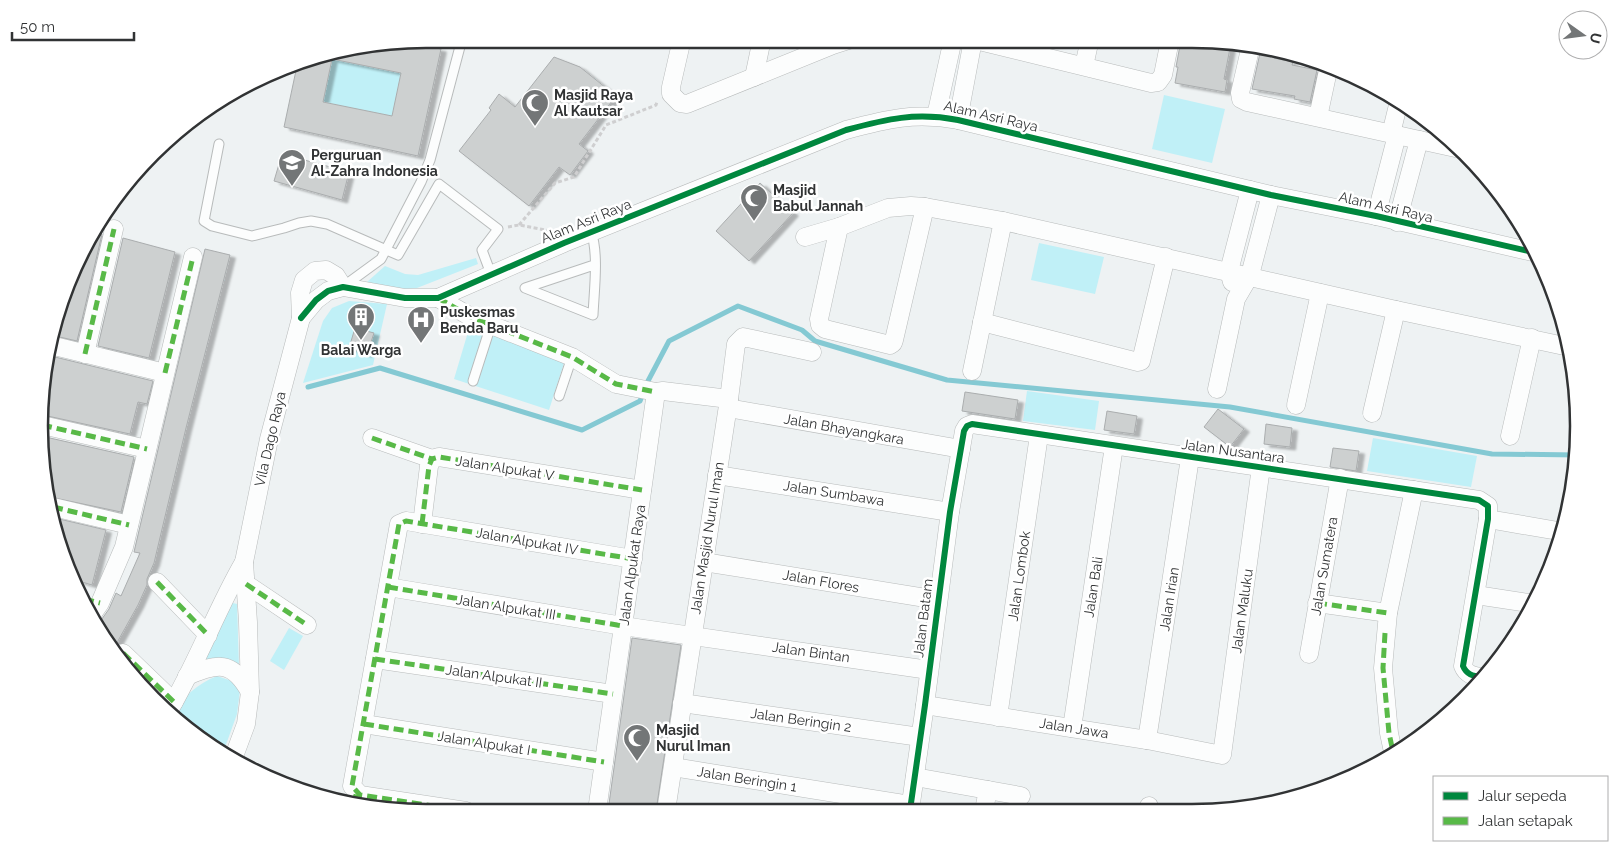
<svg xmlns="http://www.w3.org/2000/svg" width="1618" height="851" viewBox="0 0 1618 851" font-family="Raleway,sans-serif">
<defs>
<filter id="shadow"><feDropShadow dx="5.5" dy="3" stdDeviation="1" flood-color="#0004"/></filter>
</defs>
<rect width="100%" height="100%" fill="#eef2f3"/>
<!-- green -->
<g fill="#c0f0f7">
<path d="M332,59L401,73L392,116L323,102Z"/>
<path d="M1164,95L1225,109L1212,163L1152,149Z"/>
<path d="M1039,243L1104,257L1095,294L1031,280Z"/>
<path d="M476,258L478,264L417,288L402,289L367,282L385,266L405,274L418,275Z"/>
<path d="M349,301L387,304L373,365L303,383L323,321L332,308Z"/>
<path d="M471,322L565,360L549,410L454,379Z"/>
<path d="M1027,391L1099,401L1095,430L1023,421Z"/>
<path d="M1373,438L1477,456L1471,487L1367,471Z"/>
<path d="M233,603L237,604L239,668L202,666L229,604Z"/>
<path d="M289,628L303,636L284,670L270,661Z"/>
<path d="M217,676L232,681L240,690L237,714L223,753L190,732L171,715C182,698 198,683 217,676Z"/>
</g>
<!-- water -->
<path fill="#84c9d3" d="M195,728H201L205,732V742L189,731Z"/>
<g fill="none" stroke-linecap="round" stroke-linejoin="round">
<!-- stream -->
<path stroke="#84c9d3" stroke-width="5" d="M308,387L380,368L582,430L640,401L648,381L669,341L738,306L802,330L815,341L947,380L1230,407L1492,454L1578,455"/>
</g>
<!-- building -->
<g fill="#cdd0d0" stroke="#aaadae" fill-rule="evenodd" filter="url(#shadow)">
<path d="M1181,40H1210L1231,43L1224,79L1227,80L1225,92L1175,83L1178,67H1176Z"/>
<path d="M407,42L441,49L418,156L284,127L298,61ZM332,59L401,73L392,116L323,102Z"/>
<path d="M1260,53L1275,56L1274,58L1293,62L1292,65L1317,70L1310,102L1294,99L1295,96L1252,89Z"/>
<path d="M554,57L580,67L616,96L579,144L588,151L570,175L559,167L529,206L459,151L491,110L489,108L499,94L515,107Z"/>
<path d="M282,154L349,172L342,200L274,181Z"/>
<path d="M760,183L793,213L749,261L716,231Z"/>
<path d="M94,232L102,234L77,341L51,335L56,318Z"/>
<path d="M123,238L175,252L149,358L98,346Z"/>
<path d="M205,249L230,255L186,428L154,563L147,579V585L138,605L114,648L99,623L109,609L116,593L121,596L140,553L134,552Z"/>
<path d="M355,328L374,333L367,354L349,348Z"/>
<path d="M55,357L153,381L147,404L138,402L130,434L43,415L46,389H47Z"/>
<path d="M965,392L1018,400L1015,419L962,411Z"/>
<path d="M1218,409L1244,429L1230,447L1204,427Z"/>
<path d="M1107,411L1137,416L1134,434L1104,430Z"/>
<path d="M1266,424L1292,428L1290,447L1264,444Z"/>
<path d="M41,436L134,457L121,512L50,497L40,451Z"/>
<path d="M1333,448L1359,451L1356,471L1330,467Z"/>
<path d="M55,518L106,530L92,585L72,579L68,574Z"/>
<path d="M632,638L681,645L656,811H608Z"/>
</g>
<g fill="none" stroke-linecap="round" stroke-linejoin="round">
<defs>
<g id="service">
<path d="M219,144L204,221L212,226L252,236L284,228L299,223L311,221L327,224L398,255L439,184L498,229L482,250L491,274"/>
<path d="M591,232C599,253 594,292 593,315L525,288L594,265"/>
<path d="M344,286L381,259L421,182L430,160L462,39"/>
<path d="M473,381L491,325"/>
<path d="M559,396L572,357"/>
</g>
<g id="minor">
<path d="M682,39L671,87V94L680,103L687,104L833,45L852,39"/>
<path d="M971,39L1151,83L1158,82L1163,75L1170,40"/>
<path d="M1251,45L1240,93L1241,99L1247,102L1460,149"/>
<path d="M1084,66L1090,39"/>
<path d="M754,77L762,39"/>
<path d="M936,116L953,39"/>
<path d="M1318,117L1329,66"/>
<path d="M958,120L973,40"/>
<path d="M1391,134L1399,101"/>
<path d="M1376,216L1397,135"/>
<path d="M1397,222L1419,140"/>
<path d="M839,227L819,319L820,325L825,329L890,345L893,343L894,340L925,207"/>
<path d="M805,237L839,227L888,208L911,206L925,207L1003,221L1396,310L1569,347"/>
<path d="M1232,282L1229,271L1250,190"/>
<path d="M438,298L471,317L572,357L616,384L656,392"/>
<path d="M301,318L316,300L328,291L343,287L405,298H438L564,243L846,130C887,119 915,112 958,120L1271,195L1376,216L1537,253"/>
<path d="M982,322L1138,362L1141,361L1166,257"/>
<path d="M50,345L165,373"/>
<path d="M85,354L114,229"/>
<path d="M972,371L1003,221"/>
<path d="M1217,389L1236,299L1250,275L1271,195"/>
<path d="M1296,405L1320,293"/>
<path d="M728,408L961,449"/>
<path d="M1372,413L1396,310"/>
<path d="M42,425L147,449"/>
<path d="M1510,436L1532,338"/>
<path d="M372,438L432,459"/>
<path d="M717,475L950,512"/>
<path d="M53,507L129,525"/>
<path d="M1488,519L1564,532"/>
<path d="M422,524L429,466L432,459L439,457L642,490"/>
<path d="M704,562L938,600"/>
<path d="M157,582L208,635"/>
<path d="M246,584L307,625"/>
<path d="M388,587L623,626L929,670"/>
<path d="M1476,595L1535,604"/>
<path d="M1317,603L1388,613"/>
<path d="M93,613L100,603L124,547L193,257"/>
<path d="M123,653L174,702"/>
<path d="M1309,654L1340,478"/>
<path d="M375,659L613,694"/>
<path d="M187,676C218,663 232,660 250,692"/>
<path d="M682,703L920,737"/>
<path d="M925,705L1147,740L1222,755L1261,467"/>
<path d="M168,712C197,664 216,610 244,562"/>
<path d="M998,717L1039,435"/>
<path d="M364,724L604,762"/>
<path d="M1072,728L1114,446"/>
<path d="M1147,740L1190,458"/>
<path d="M1393,752L1389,733L1383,668L1388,613L1414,490"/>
<path d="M233,759L246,724L250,692L248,622L244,562L269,439L301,318L300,293L304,280L315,271L326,270L336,276L343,287"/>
<path d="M673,767L910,805"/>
<path d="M915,777L1021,796"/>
<path d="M1149,806L1150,809"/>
<path d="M910,810L925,705L950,512L964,431L967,426L972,424L1479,500L1488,506V519L1463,666C1467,676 1475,676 1485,678"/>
<path d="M984,810L988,790"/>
<path d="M466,811L360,795L352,786L399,524L406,521L633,559"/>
<path d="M597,811L656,392L663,391L729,399"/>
<path d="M666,811L729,399L736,344L743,337L812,352"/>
</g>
</defs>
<!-- service casing -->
<use href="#service" stroke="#b8bbbb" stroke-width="11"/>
<!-- minor casing -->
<use href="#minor" stroke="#b8bbbb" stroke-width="19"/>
<!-- path -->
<g stroke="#cfcfd0" stroke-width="3" stroke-dasharray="4 2.5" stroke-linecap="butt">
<path d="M519,225L555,183L574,177L606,125L656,105L657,102"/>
<path d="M508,227L519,225L551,231"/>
</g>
<!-- service -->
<use href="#service" stroke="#fcfdfd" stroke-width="9"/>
<!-- minor -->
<use href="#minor" stroke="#fcfdfd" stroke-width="18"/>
<!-- quiet -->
<g stroke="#58b947" stroke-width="5" stroke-dasharray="10 5" stroke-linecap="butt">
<path d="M438,298L471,317L572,357L616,384L656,392"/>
<path d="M85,354L114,229"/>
<path d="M165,373L193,257"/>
<path d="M42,425L147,449"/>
<path d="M372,438L432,459"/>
<path d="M53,507L129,525"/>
<path d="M422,524L429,466L432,459L439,457L642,490"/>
<path d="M157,582L208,635"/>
<path d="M246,584L307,625"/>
<path d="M388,587L623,626"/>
<path d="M84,599L100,603"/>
<path d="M1317,603L1388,613"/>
<path d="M1385,633L1383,668L1389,733L1393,752"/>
<path d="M123,653L174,702"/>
<path d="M375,659L613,694"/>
<path d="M364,724L604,762"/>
<path d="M353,804L357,792"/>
<path d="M466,811L360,795L352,786L399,524L406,521L633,559"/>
</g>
<defs>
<g id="cycleway">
<path d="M301,318L316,300L328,291L343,287L405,298H438L564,243L846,130C887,119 915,112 958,120L1271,195L1376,216L1537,253"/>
<path d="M910,810L925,705L950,512L964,431L967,426L972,424L1479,500L1488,506V519L1463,666C1467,676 1475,676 1485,678"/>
</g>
</defs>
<!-- cycleway casing -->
<use href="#cycleway" stroke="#fff" stroke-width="9"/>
<!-- cycleway -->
<use href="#cycleway" stroke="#00873e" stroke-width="6"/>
</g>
<!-- icons -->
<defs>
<symbol id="mosque-pin" viewBox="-11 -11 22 30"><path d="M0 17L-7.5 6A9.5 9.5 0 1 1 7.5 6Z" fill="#737677" stroke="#fff"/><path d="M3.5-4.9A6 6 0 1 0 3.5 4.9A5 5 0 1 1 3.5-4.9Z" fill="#fff"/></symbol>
<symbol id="school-pin" viewBox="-11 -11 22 30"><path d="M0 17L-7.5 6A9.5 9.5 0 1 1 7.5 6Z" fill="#737677" stroke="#fff"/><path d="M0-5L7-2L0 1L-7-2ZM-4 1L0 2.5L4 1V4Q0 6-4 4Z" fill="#fff"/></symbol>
<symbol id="building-pin" viewBox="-11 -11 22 30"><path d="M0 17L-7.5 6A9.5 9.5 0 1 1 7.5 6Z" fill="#737677" stroke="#fff"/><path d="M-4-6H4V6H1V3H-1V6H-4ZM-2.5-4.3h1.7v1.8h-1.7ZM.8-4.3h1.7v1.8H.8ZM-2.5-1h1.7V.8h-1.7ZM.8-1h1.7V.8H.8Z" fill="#fff"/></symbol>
<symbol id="hospital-pin" viewBox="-11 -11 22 30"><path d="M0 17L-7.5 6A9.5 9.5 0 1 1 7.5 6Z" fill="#737677" stroke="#fff"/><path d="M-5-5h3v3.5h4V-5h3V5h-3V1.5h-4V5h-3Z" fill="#fff"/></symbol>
</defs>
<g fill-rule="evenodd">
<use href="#mosque-pin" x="519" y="87" width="32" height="43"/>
<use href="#school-pin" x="276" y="147" width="32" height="43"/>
<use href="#mosque-pin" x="738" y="182" width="32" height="43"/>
<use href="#building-pin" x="345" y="301" width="32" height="43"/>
<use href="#hospital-pin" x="405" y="304" width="32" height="43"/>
<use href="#mosque-pin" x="621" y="722" width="32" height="43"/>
</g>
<g text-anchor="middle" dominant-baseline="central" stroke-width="5" stroke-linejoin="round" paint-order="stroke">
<!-- poi labels -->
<g font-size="14" font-weight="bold" fill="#313334" stroke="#fff" text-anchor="start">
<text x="554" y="95">Masjid Raya<tspan x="554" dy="16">Al Kautsar</tspan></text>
<text x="311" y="155">Perguruan<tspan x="311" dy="16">Al-Zahra Indonesia</tspan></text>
<text x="773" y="190">Masjid<tspan x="773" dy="16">Babul Jannah</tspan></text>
<text x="440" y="312">Puskesmas<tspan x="440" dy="16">Benda Baru</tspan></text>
<text x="361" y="350" text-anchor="middle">Balai Warga</text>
<text x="656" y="730">Masjid<tspan x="656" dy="16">Nurul Iman</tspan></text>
</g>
<!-- street labels -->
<g font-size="14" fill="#313334" stroke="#fff">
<text transform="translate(991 116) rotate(13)">Alam Asri Raya</text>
<text transform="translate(1386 207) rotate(13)">Alam Asri Raya</text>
<text transform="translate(586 221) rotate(-22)">Alam Asri Raya</text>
<text transform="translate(844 429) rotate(10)">Jalan Bhayangkara</text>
<text transform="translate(270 439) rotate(-77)">Vila Dago Raya</text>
<text transform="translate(1233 451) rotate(8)">Jalan Nusantara</text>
<text transform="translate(505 468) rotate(9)">Jalan Alpukat V</text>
<text transform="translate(834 493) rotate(9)">Jalan Sumbawa</text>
<text transform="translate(707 538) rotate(-81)">Jalan Masjid Nurul Iman</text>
<text transform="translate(527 541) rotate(10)">Jalan Alpukat IV</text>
<text transform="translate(632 565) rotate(-82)">Jalan Alpukat Raya</text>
<text transform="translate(1324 566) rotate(-80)">Jalan Sumatera</text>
<text transform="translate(1019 576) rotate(-82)">Jalan Lombok</text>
<text transform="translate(821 581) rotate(10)">Jalan Flores</text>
<text transform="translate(1093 587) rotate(-81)">Jalan Bali</text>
<text transform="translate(1169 599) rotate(-81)">Jalan Irian</text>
<text transform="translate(506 607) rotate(9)">Jalan Alpukat III</text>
<text transform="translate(1242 611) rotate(-82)">Jalan Maluku</text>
<text transform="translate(923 618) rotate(-83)">Jalan Batam</text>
<text transform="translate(811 652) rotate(8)">Jalan Bintan</text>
<text transform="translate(494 676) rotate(8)">Jalan Alpukat II</text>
<text transform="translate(801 720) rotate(8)">Jalan Beringin 2</text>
<text transform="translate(1074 728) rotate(9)">Jalan Jawa</text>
<text transform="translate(484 743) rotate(9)">Jalan Alpukat I</text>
<text transform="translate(747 779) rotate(9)">Jalan Beringin 1</text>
</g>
</g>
<!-- crop -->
<path d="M0 0H1618V851H0ZM426 48H1192A378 378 0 0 1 1570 426V426A378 378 0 0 1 1192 804H426A378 378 0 0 1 48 426V426A378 378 0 0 1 426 48Z" fill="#fff" fill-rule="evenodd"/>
<path fill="none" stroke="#313334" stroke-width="2.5" d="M426 48H1192A378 378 0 0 1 1570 426V426A378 378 0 0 1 1192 804H426A378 378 0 0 1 48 426V426A378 378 0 0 1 426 48Z"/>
<!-- legend -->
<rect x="1433" y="776" width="175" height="65" fill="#ffffff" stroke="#adadae"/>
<rect x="1443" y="792" width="25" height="8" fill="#00873e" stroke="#adadae"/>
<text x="1478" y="801" font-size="15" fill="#313334">Jalur sepeda</text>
<rect x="1443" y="817" width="25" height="8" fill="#58b947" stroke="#adadae"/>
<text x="1478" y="826" font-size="15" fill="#313334">Jalan setapak</text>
<!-- north arrow -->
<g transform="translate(1583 35) rotate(104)"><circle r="24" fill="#ffffff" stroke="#adadae"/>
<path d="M0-4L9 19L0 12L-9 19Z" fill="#737677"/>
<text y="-8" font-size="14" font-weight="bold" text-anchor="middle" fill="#313334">U</text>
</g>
<!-- scale -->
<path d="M12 32v8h122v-8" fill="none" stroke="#313334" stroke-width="2.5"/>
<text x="20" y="32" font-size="15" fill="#313334" stroke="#ffffff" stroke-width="4" paint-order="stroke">50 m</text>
</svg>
